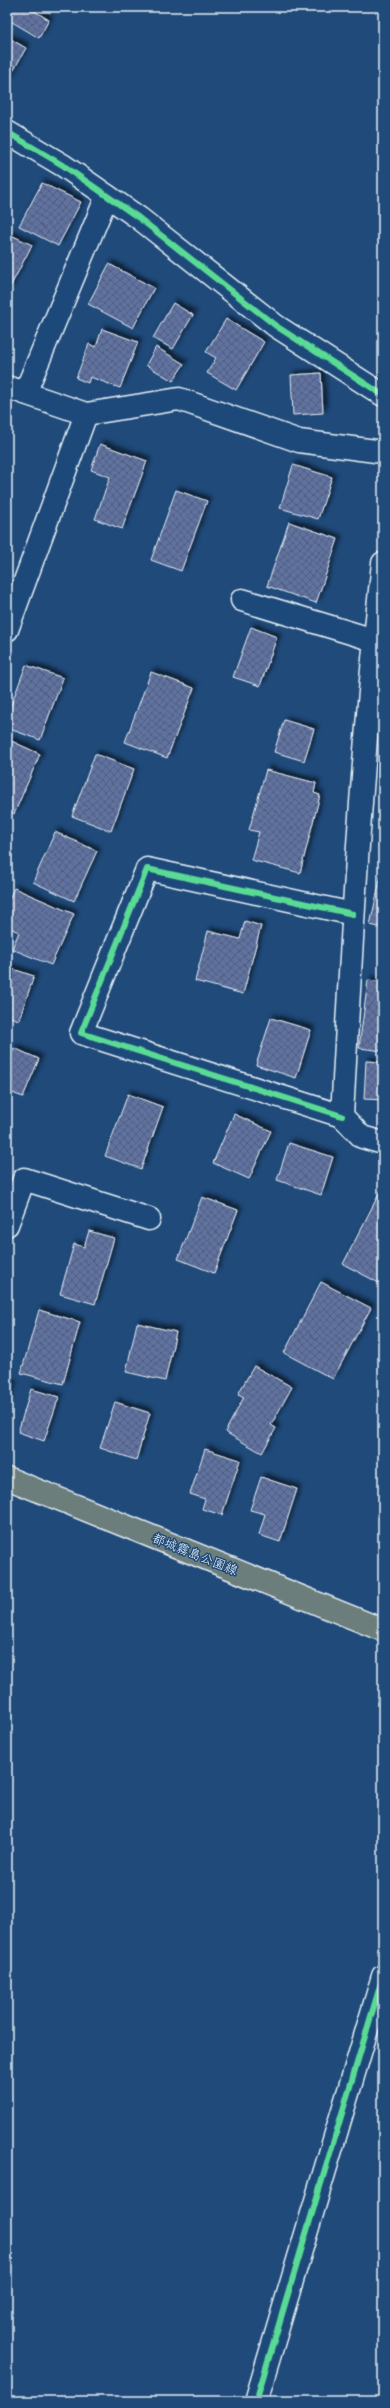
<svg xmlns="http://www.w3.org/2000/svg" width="390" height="2408" viewBox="0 0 390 2408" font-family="Itim,'Klee One',sans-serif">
<defs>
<pattern id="building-cross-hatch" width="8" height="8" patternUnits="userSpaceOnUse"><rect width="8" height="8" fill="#5f72a2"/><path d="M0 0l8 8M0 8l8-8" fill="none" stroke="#525d76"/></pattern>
<filter id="shadow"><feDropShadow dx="3.5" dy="-3.5" stdDeviation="2" flood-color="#0009"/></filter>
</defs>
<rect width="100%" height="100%" fill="#1f4a7a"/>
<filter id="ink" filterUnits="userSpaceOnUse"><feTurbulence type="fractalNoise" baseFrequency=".025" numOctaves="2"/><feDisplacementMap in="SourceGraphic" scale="8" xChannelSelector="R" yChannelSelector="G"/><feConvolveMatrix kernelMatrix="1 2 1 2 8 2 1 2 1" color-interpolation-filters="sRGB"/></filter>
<g filter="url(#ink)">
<!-- building -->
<g fill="url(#building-cross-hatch)" stroke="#e8f1f8" filter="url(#shadow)">
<path d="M14,7H28L49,20L39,38L7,19Z"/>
<path d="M7,37L26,48L7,82Z"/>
<path d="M42,183L81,202L58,246L19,226Z"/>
<path d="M9,234L32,245L7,293V238Z"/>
<path d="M109,264L154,288L133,328L88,304Z"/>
<path d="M173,303L193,315L173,349L153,338Z"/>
<path d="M226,319L264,342L236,390L207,373L216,358L206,352Z"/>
<path d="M102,329L138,342L120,388L90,377L88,383L76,378L89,344L96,347Z"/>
<path d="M156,347L184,364L173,381L146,365Z"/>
<path d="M321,373L323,413L293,415L291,375Z"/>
<path d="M100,444L147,461L122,529L95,519L110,477L91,470Z"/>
<path d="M293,465L332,477L318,519L280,508Z"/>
<path d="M176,490L207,501L181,571L151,560Z"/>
<path d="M289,522L338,539L316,603L267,586Z"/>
<path d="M251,627L277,637L260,686L233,677Z"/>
<path d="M26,665L63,678L40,740L7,728V716Z"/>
<path d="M151,672L194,688L167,758L125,742Z"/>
<path d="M284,720L314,729L304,761L274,752Z"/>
<path d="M7,739L40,754L14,814L7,810Z"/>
<path d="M95,754L134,769L111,831L72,816Z"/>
<path d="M266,770L316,783L314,793L320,795L300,873L251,860L259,832L249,830Z"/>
<path d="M55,832L97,851L74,901L33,882Z"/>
<path d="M383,866V928L370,925Z"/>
<path d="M14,888L74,914L51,965L12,949L19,932L7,927V904Z"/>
<path d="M245,921L261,926L243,994L195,981L208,931L240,939Z"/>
<path d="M7,967L34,976L19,1020L7,1016Z"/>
<path d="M368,980L383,982V1051L359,1048Z"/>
<path d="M271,1018L311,1030L296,1078L256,1065Z"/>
<path d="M14,1048L39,1059L23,1097L7,1091V1064Z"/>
<path d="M366,1061L383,1062V1100L364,1099Z"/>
<path d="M128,1094L163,1107L141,1169L105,1156Z"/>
<path d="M234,1114L271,1131L249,1179L213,1163Z"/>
<path d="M289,1143L333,1157L321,1195L277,1180Z"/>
<path d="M383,1186V1275L379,1283L343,1264Z"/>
<path d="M202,1197L238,1210L214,1273L178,1259Z"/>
<path d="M89,1231L114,1238L95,1304L60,1294L74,1244L84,1247Z"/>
<path d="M321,1282L371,1308L333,1379L284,1353Z"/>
<path d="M39,1310L80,1322L63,1384L21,1373Z"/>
<path d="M137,1323L176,1332L165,1381L126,1372Z"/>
<path d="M254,1366L292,1387L271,1425L276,1428L262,1453L225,1432L244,1397L238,1394Z"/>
<path d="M7,1382L13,1384L7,1402Z"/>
<path d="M31,1389L59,1397L44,1441L18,1432Z"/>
<path d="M115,1402L150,1413L136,1460L100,1448Z"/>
<path d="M205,1449L240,1460L222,1515L202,1509L205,1499L190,1494Z"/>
<path d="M261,1477L297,1489L280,1542L259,1535L265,1514L250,1510Z"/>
</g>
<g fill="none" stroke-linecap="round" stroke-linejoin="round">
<defs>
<g id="street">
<path d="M7,132L64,166L139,218L276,326L383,395"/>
<path d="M7,387L86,414L179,399L299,441L383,452"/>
<path d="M25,393L107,196"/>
<path d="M383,563C362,747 352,932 342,1116L362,1137L383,1143"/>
<path d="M242,600L374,640"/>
<path d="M7,630L86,414"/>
<path d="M342,1116L81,1033L147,869L353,914"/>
<path d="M7,1225L24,1179L149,1219"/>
</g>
<path id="secondary" d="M256,2401L383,1976"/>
<path id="primary" d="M7,1478L383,1630"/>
</defs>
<!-- street casing -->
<use href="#street" stroke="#e8f1f8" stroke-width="25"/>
<!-- secondary casing -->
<use href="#secondary" stroke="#e8f1f8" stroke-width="25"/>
<!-- primary casing -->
<use href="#primary" stroke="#e8f1f8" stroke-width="25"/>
<!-- street -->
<use href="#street" stroke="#1f4a7a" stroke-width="22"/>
<!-- secondary -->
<use href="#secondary" stroke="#1f4a7a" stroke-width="22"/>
<!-- primary -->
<use href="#primary" stroke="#6c7e7c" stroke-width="22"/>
<defs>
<g id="cycleway">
<path d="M7,132L64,166L139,218L276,326L383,395"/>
<path d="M342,1116L81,1033L147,869L353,914"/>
<path d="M256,2401L383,1976"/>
</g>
</defs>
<!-- cycleway casing -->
<use href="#cycleway" stroke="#1f4a7a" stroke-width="8"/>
<!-- cycleway -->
<use href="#cycleway" stroke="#5adb95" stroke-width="6"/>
</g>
</g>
<g text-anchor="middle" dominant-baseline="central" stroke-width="3" stroke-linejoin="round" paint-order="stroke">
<!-- street labels -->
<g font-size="13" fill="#e8f1f8" stroke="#1f4a7a">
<text transform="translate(195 1554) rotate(22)">都城霧島公園線</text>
</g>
</g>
<!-- margin -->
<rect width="390" height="2408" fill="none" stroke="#1f4a7a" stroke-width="24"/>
<rect x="12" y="12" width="366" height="2384" fill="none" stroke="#e8f1f8" stroke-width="1.5" filter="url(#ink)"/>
</svg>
